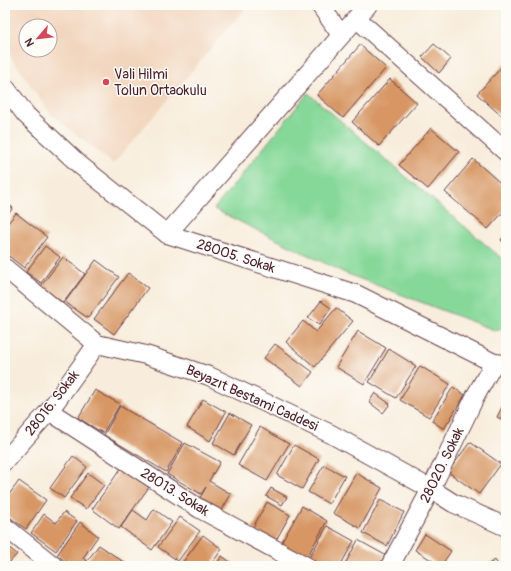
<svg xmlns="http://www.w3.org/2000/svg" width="511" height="571" viewBox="0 0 511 571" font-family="Pangolin,sans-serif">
<rect width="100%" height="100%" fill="#fdfcf7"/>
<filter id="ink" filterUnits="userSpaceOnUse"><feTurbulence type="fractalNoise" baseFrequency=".025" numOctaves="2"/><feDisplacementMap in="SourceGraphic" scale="8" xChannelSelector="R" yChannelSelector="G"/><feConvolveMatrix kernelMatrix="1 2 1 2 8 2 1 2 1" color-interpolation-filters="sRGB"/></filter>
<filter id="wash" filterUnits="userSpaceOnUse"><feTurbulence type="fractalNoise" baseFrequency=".012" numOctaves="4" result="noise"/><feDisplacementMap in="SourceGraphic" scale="16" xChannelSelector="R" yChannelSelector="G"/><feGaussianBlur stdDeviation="0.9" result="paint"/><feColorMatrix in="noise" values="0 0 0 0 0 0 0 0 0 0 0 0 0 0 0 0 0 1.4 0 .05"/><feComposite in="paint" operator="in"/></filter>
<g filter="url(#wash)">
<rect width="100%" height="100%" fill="#f8eddc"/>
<!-- built -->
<path fill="#f2d5bd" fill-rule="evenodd" d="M5,5H248L113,164L51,114L5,49ZM26,26H50V50H26Z"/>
<!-- green -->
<path fill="#86d899" stroke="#687c62" d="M308,93L506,262V328L494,330L345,273L214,209Z"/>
<g id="blocks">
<!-- building -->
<g fill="#d79664">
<path d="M434,44L451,59L439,73L422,57Z"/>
<path d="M360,45L386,68L343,118L317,95Z"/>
<path d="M506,62V120L477,94Z"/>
<path d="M390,79L417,103L379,146L352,122Z"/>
<path d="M431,128L459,152L428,189L399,165Z"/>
<path d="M473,159L506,188V209L488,229L445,192Z"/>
<path d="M5,202L13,208L5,218Z"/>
<path d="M16,213L47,237L24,268L5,253V227Z"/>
<path d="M506,234V245L501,240Z"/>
<path d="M45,246L60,257L41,283L26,272Z"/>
<path d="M63,257L85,274L63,303L41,286Z"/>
<path d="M96,260L119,277L88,318L65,302Z"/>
<path d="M128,273L148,288L114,334L94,319Z"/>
<path d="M321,301L331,308L319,325L308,318Z"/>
<path d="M336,308L353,321L315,367L286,342L303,321L316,332Z"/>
<path d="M358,331L386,348L364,384L336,367Z"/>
<path d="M275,344L313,372L302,386L264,358Z"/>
<path d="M389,349L416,366L396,398L369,382Z"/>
<path d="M420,366L450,384L429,417L400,400Z"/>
<path d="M453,387L465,395L444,429L432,421Z"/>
<path d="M95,390L120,404L103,433L78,418Z"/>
<path d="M375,393L390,404L383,413L369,402Z"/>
<path d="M203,399L226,412L210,441L187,427Z"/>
<path d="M503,405L506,406V422L497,417Z"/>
<path d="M120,406L183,443L166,472L104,435Z"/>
<path d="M230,413L251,425L234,455L213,443Z"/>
<path d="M260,427L289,444L267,481L238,465Z"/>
<path d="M470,442L501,464L479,494L448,472Z"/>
<path d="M185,443L220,462L209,481L231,494L222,510L200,498L206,487L201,494L167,474Z"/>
<path d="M294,445L319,459L302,489L277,475Z"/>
<path d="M73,456L87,467L64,498L50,488Z"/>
<path d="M324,465L345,476L329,504L308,492Z"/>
<path d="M122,467L149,487L119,529L92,509Z"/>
<path d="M88,473L104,485L86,509L70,498Z"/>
<path d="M356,473L382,488L360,528L333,513Z"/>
<path d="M19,481L46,500L26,529L5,514V500Z"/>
<path d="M271,488L287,497L282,505L266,496Z"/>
<path d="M380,500L404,512L387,546L363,533Z"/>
<path d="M267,502L290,515L275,542L252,529Z"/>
<path d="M302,506L327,521L305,561L279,547Z"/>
<path d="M154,509L172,522L152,550L121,527L133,510L147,520Z"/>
<path d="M64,512L77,521L56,551L31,533L44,514L56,523Z"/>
<path d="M180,517L200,531L178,561L158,547Z"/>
<path d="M80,522L98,536L83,558L87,561L99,545L125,563L123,566H72L57,555Z"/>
<path d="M327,526L354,541L340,566H322L309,558Z"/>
<path d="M425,534L451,551L441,566L415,550Z"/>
<path d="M203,535L222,549L210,566H180Z"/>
<path d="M358,540L385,555L379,566H344Z"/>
<path d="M7,546L17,554L9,563L13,566H5V549Z"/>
<path d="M222,556L236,566H215Z"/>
<path d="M495,560L499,566H486Z"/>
</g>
</g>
</g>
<g filter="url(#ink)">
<use href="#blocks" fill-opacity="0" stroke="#643e46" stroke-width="1"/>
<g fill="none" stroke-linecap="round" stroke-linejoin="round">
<defs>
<g id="minor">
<path d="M320,5L341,35"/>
<path d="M356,18L506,152"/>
<path d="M5,87L26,115L81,166L167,234L356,294L494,363L506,364"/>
<path d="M167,234L368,5"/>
<path d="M5,268L97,344L146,355L209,376L331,434L431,489L453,503L506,527"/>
<path d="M49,411L200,509L306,566"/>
<path d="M5,461L49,411L97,344"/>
<path d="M5,527L54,566"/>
<path d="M390,566L431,489L476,395L494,363"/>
</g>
</defs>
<!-- minor casing -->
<use href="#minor" stroke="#643e46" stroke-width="20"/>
<!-- minor -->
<use href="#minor" stroke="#fff" stroke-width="18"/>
</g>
</g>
<!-- markers -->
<circle fill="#d1495b" stroke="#fdfcf7" stroke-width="1.5" cx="106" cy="82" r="4"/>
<g text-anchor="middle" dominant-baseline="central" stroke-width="3" stroke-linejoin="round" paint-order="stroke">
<!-- poi labels -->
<g font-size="14" fill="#4a1f2b" stroke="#fdfcf7" text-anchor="start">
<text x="114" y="74">Vali Hilmi<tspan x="114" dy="16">Tolun Ortaokulu</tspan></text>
</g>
<!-- street labels -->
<g font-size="14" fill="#4a1f2b" stroke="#fdfcf7">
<text transform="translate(236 256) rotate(18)">28005. Sokak</text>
<text transform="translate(252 398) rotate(24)">Beyazıt Bestami Caddesi</text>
<text transform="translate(52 403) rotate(-52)">28016. Sokak</text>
<text transform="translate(442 465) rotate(-64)">28020. Sokak</text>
<text transform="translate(175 492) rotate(32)">28013. Sokak</text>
</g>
</g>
<!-- margin -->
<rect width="511" height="571" fill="none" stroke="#fdfcf7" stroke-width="20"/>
<!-- north arrow -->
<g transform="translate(38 38) rotate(242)"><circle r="19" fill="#fdfcf7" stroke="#b5a4a5"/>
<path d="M0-3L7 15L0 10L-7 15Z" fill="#d1495b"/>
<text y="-6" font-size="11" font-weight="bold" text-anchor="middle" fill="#4a1f2b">N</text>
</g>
</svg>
